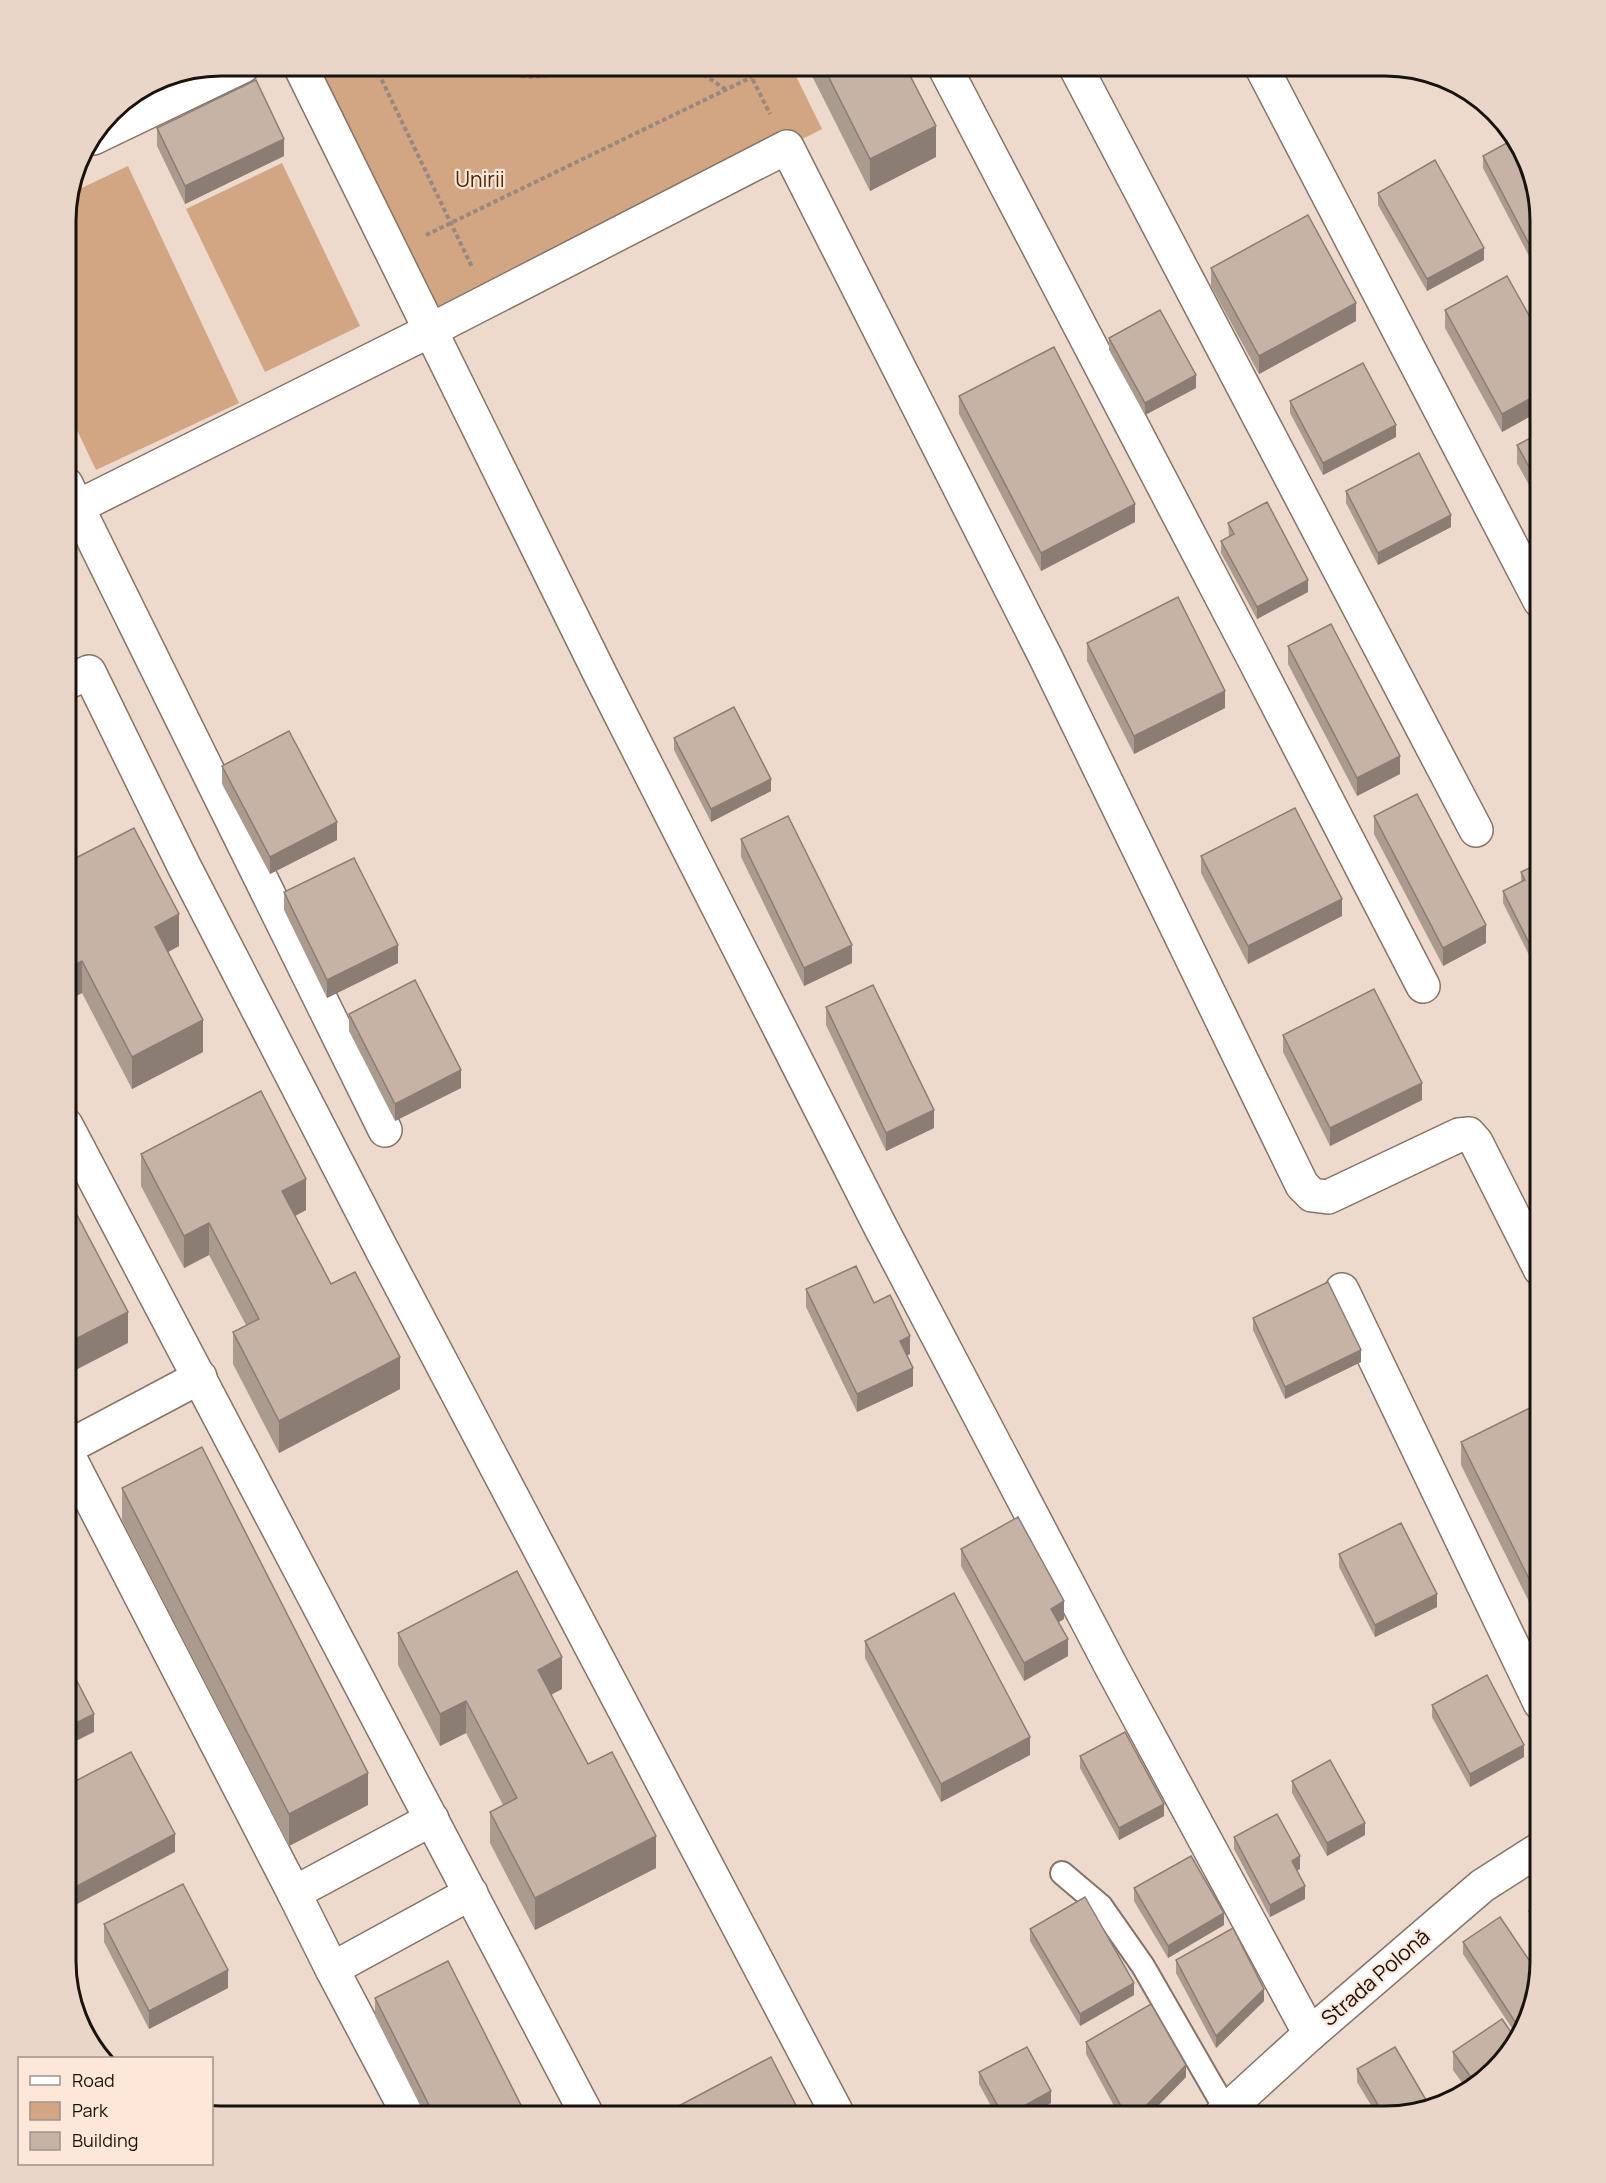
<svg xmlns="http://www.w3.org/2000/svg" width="1606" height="2183" viewBox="0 0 1606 2183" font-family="Manrope,sans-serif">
<rect width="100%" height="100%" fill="#eedacc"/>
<!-- green -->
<g fill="#d2a583">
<path d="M300,66H791L822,129L429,331Z"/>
<path d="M282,163L360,326L265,372L186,209Z"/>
<path d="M128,166L239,403L96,470L66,407V211L71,193Z"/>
</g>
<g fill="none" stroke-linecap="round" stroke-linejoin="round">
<defs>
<path id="service" d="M1062,1873L1101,1906L1143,1966L1226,2110"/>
<g id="minor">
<path d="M300,66L601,676L879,1224L1112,1668L1310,2034"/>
<path d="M944,66L1253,657L1423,986"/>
<path d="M1075,66L1476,830"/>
<path d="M1261,66L1540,601"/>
<path d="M93,138L243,66"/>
<path d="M66,484L385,1130"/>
<path d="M77,507L429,331L787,147L1046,658L1302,1185L1312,1195L1328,1197L1459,1135L1469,1134L1476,1142L1540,1269"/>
<path d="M66,683L89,672L184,866L381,1248L839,2117"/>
<path d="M66,1125L588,2117"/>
<path d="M1342,1290L1540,1703"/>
<path d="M66,1448L200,1377"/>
<path d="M66,1451L294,1893"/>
<path d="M332,1969L294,1893L432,1819"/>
<path d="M410,2117L332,1969L471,1893"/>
<path d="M1219,2117L1310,2034L1482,1886L1540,1849"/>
</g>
</defs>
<!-- service casing -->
<use href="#service" stroke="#867467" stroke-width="26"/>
<!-- minor casing -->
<use href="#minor" stroke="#867467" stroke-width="36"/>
<!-- path -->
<g stroke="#97897e" stroke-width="4" stroke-dasharray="4.5 3" stroke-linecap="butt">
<path d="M375,66L472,267"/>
<path d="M501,66C521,86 561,73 585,66"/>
<path d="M597,66L611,71L630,66"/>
<path d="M691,66L725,89"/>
<path d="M746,66L770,114"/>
<path d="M426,235L752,77"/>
</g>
<!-- service -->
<use href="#service" stroke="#fff" stroke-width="22"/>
<!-- minor -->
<use href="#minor" stroke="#fff" stroke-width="33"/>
</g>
<!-- wall -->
<g fill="#ab9a8e">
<path d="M807,66H905L936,157L870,191Z"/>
<path d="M157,128L284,156L185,204L157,146Z"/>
<path d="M1483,156L1540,222V250L1529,256L1483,168Z"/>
<path d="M1378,193L1484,260L1427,291L1378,205Z"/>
<path d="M1211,268L1356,321L1259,374L1211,286Z"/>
<path d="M1445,310L1540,335V411L1502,432L1445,328Z"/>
<path d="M1109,338L1196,388L1145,415L1109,350Z"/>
<path d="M959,396L1135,522L1041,571L959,414Z"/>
<path d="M1290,401L1396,437L1323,475L1290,413Z"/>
<path d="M1540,433V505L1517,463V445Z"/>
<path d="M1346,491L1451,527L1378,565L1346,503Z"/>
<path d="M1228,523L1308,592L1257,619L1221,553V541L1229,537Z"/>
<path d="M1087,643L1225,708L1134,754L1087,661Z"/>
<path d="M1288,646L1400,774L1357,796L1288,664Z"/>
<path d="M674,738L771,791L711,822L674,750Z"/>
<path d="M222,766L337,840L270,874L222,784Z"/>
<path d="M1374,816L1486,943L1443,966L1374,834Z"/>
<path d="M741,839L852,963L804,986L741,857Z"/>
<path d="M1201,856L1342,916L1248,964L1201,873Z"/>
<path d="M66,863L179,946L168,952L203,1052L132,1089L82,993L66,1001Z"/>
<path d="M1540,863V957L1532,961L1503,903V891L1521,882V872Z"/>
<path d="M284,892L398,963L327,998L284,910Z"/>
<path d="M826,1007L934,1128L886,1151L826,1025Z"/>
<path d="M349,1014L461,1088L395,1121L349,1031Z"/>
<path d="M1283,1035L1422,1100L1330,1146L1283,1052Z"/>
<path d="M141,1154L306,1210L295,1216L331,1284L400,1389L279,1453L233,1364V1332L246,1325L209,1255L184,1268L141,1186Z"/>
<path d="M806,1289L874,1303L910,1354L906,1355L913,1386L857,1412L806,1307Z"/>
<path d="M1253,1318L1361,1362L1285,1399L1253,1330Z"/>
<path d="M1540,1419V1624L1461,1465V1442Z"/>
<path d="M122,1488L368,1805L289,1846L122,1520Z"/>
<path d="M961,1549L1064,1619L1059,1622L1068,1656L1024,1681L961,1566Z"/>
<path d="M1339,1554L1437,1607L1375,1637L1339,1567Z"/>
<path d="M398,1633L562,1689L551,1695L588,1764L656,1868L535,1930L490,1843V1812L503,1805L466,1733L440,1746L398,1665Z"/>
<path d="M865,1641L1030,1755L941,1802L865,1658Z"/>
<path d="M1432,1705L1524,1757L1470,1787L1432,1717Z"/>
<path d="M1080,1756L1164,1816L1119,1840L1080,1768Z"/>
<path d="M1292,1781L1365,1835L1327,1856L1292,1793Z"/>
<path d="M1234,1837L1300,1869L1297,1870L1305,1899L1270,1917L1234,1849Z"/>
<path d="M1134,1888L1224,1925L1168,1958L1134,1901Z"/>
<path d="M1540,1905V1950L1529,1929V1911Z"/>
<path d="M104,1924L228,1988L149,2029L104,1942Z"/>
<path d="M1030,1929L1134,1995L1080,2026L1030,1941Z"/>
<path d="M1463,1942L1529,1960L1540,1962L1519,2039L1463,1954Z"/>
<path d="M1176,1960L1264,2001L1216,2048L1176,1973Z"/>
<path d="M375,1998L527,2117H426L375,2016Z"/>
<path d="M1517,2041L1468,2091L1453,2070V2052Z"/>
<path d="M1086,2042L1186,2077L1147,2117H1120L1086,2054Z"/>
<path d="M1357,2069L1429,2105L1385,2117H1378L1357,2082Z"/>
<path d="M979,2072L1051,2103L1026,2117H997L979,2084Z"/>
</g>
<!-- shaded-wall -->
<g fill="#8b7d74">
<path d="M936,126V157L870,191V159Z"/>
<path d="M284,139V156L185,204V186Z"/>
<path d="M1540,238V250L1529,256V244Z"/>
<path d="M1484,248V260L1427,291V279Z"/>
<path d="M1356,303V321L1259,374V356Z"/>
<path d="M1196,375V388L1145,415V403Z"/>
<path d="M1540,393V411L1502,432V414Z"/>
<path d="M1396,425V437L1323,475V463Z"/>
<path d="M1135,504V522L1041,571V553Z"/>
<path d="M1451,515V527L1378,565V553Z"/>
<path d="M1308,580V592L1257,619V607Z"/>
<path d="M1225,691V708L1134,754V736Z"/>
<path d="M1400,756V774L1357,796V778Z"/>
<path d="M771,779V791L711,822V809Z"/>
<path d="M337,822V840L270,874V857Z"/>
<path d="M1342,899V916L1248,964V946Z"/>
<path d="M179,914V946L155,959V927Z"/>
<path d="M1486,925V943L1443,966V948Z"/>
<path d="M398,945V963L327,998V980Z"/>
<path d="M852,945V963L804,986V968Z"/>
<path d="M1540,945V957L1532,961V949Z"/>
<path d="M82,961V993L66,1001V969Z"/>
<path d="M203,1020V1052L132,1089V1057Z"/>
<path d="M461,1070V1088L395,1121V1104Z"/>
<path d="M1422,1083V1100L1330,1146V1128Z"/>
<path d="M934,1110V1128L886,1151V1133Z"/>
<path d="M306,1179V1210L282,1223V1191Z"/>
<path d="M209,1223V1255L184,1268V1236Z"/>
<path d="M128,1312V1343L66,1375V1344Z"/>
<path d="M910,1336V1354L900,1359V1341Z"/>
<path d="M1361,1350V1362L1285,1399V1387Z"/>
<path d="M400,1357V1389L279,1453V1421Z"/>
<path d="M913,1368V1386L857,1412V1394Z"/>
<path d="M1437,1594V1607L1375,1637V1625Z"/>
<path d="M1064,1601V1619L1051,1626V1609Z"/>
<path d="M1068,1639V1656L1024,1681V1663Z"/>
<path d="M562,1657V1689L538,1701V1670Z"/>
<path d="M466,1701V1733L440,1746V1714Z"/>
<path d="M94,1714V1732L66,1746V1728Z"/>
<path d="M1030,1737V1755L941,1802V1784Z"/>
<path d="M1524,1745V1757L1470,1787V1774Z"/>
<path d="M368,1773V1805L289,1846V1814Z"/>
<path d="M1164,1804V1816L1119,1840V1828Z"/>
<path d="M1365,1823V1835L1327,1856V1843Z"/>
<path d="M175,1834V1852L66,1910V1892Z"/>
<path d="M656,1836V1868L535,1930V1898Z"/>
<path d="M1300,1856V1869L1292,1873V1861Z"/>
<path d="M1305,1886V1899L1270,1917V1905Z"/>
<path d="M1224,1913V1925L1168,1958V1946Z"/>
<path d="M228,1970V1988L149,2029V2011Z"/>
<path d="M1134,1983V1995L1080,2026V2014Z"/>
<path d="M1264,1989V2001L1216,2048V2036Z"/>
<path d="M1186,2065V2077L1147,2117H1135Z"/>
<path d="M1051,2091V2103L1026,2117H1004Z"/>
</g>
<!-- building -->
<g fill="#c7b3a5" stroke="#8b7d74" stroke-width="1.5">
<path d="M823,66H905L936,126L870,159Z"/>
<path d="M256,80L284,139L185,186L157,128Z"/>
<path d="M1514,139L1519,144L1540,222V238L1529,244L1483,156Z"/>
<path d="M1435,160L1484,248L1427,279L1378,193Z"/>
<path d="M1308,215L1356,303L1259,356L1211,268Z"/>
<path d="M1507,276L1540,335V393L1502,414L1445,310Z"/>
<path d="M1160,310L1196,375L1145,403L1109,338Z"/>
<path d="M1054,347L1135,504L1041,553L959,396Z"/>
<path d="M1363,363L1396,425L1323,463L1290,401Z"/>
<path d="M1540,433V487L1517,445Z"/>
<path d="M1419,453L1451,515L1378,553L1346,491Z"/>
<path d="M1267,502L1308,580L1257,607L1221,541L1234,534L1228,523Z"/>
<path d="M1178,597L1225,691L1134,736L1087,643Z"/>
<path d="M1331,624L1400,756L1357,778L1288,646Z"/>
<path d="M734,707L771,779L711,809L674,738Z"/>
<path d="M289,731L337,822L270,857L222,766Z"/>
<path d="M1417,794L1486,925L1443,948L1374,816Z"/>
<path d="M1295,808L1342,899L1248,946L1201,856Z"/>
<path d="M788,816L852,945L804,968L741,839Z"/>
<path d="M134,828L179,914L155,927L203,1020L132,1057L82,961L66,969V863Z"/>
<path d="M354,858L398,945L327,980L284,892Z"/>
<path d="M1540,863V945L1532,949L1503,891L1525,880L1521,872Z"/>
<path d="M415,980L461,1070L395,1104L349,1014Z"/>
<path d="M873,985L934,1110L886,1133L826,1007Z"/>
<path d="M1374,989L1422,1083L1330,1128L1283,1035Z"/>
<path d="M261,1091L306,1179L282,1191L331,1284L355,1272L400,1357L279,1421L233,1332L259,1319L209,1223L184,1236L141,1154Z"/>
<path d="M66,1194L128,1312L66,1344Z"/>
<path d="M856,1266L874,1303L890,1295L910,1336L900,1341L913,1368L857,1394L806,1289Z"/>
<path d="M1328,1282L1361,1350L1285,1387L1253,1318Z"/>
<path d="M1534,1406L1540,1419V1601L1461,1442Z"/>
<path d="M202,1447L368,1773L289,1814L122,1488Z"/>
<path d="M1018,1517L1064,1601L1051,1609L1068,1639L1024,1663L961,1549Z"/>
<path d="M1401,1523L1437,1594L1375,1625L1339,1554Z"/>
<path d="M517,1571L562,1657L538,1670L588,1764L612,1752L656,1836L535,1898L490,1812L517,1798L466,1701L440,1714L398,1633Z"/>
<path d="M954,1593L1030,1737L941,1784L865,1641Z"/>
<path d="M66,1660L94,1714L66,1728Z"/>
<path d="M1487,1675L1524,1745L1470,1774L1432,1705Z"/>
<path d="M1125,1732L1164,1804L1119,1828L1080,1756Z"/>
<path d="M131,1752L175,1834L66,1892V1786Z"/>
<path d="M1330,1760L1365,1823L1327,1843L1292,1781Z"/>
<path d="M1277,1814L1300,1856L1292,1861L1305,1886L1270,1905L1234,1837Z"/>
<path d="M1191,1856L1224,1913L1168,1946L1134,1888Z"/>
<path d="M183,1884L228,1970L149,2011L104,1924Z"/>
<path d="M1085,1897L1134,1983L1080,2014L1030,1929Z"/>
<path d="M1540,1905V1932L1529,1911Z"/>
<path d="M1500,1917L1529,1960L1538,1954L1540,1957V1962L1521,2031L1463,1942Z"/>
<path d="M1233,1928L1264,1989L1216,2036L1176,1960Z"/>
<path d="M448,1961L527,2117H435L375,1998Z"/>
<path d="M1151,2004L1186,2065L1135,2117H1127L1086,2042Z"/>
<path d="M1502,2019L1517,2041L1475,2083L1453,2052Z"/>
<path d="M1027,2047L1051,2091L1004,2117L979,2072Z"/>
<path d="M1395,2047L1429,2105L1385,2117L1357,2069Z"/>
<path d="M771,2057L802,2117H658Z"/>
<path d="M1328,2106L1336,2117H1311Z"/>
<path d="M969,2107L974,2117H951Z"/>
<path d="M1352,2107L1359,2117H1336Z"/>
<path d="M1366,2112L1369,2117H1359Z"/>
</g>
<g text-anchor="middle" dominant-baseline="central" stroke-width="4.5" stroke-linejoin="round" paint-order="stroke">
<!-- park labels -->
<g font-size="21" fill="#4e2700" stroke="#fce7d9">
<text x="480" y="179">Unirii</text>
</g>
<!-- street labels -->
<g font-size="21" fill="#19130e" stroke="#fce7d9">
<text transform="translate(1375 1977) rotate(-41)">Strada Polonă</text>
</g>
</g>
<!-- crop -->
<path d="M0 0H1606V2183H0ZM221 76H1385A145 145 0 0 1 1530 221V1961A145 145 0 0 1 1385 2106H221A145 145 0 0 1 76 1961V221A145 145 0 0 1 221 76Z" fill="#ead6c9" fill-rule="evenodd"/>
<path fill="none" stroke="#19130e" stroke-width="3" d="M221 76H1385A145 145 0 0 1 1530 221V1961A145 145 0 0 1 1385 2106H221A145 145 0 0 1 76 1961V221A145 145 0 0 1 221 76Z"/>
<!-- legend -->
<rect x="18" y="2057" width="195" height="108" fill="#fce7d9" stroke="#a19288" stroke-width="1.5"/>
<rect x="30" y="2076" width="30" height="9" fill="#ffffff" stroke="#a19288" stroke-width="1.5"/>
<text x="72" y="2087" font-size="18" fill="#19130e">Road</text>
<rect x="30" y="2102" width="30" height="18" fill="#d2a583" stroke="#a19288" stroke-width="1.5"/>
<text x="72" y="2117" font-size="18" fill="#19130e">Park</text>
<rect x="30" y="2132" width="30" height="18" fill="#c7b3a5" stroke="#a19288" stroke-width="1.5"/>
<text x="72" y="2147" font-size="18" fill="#19130e">Building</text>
</svg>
